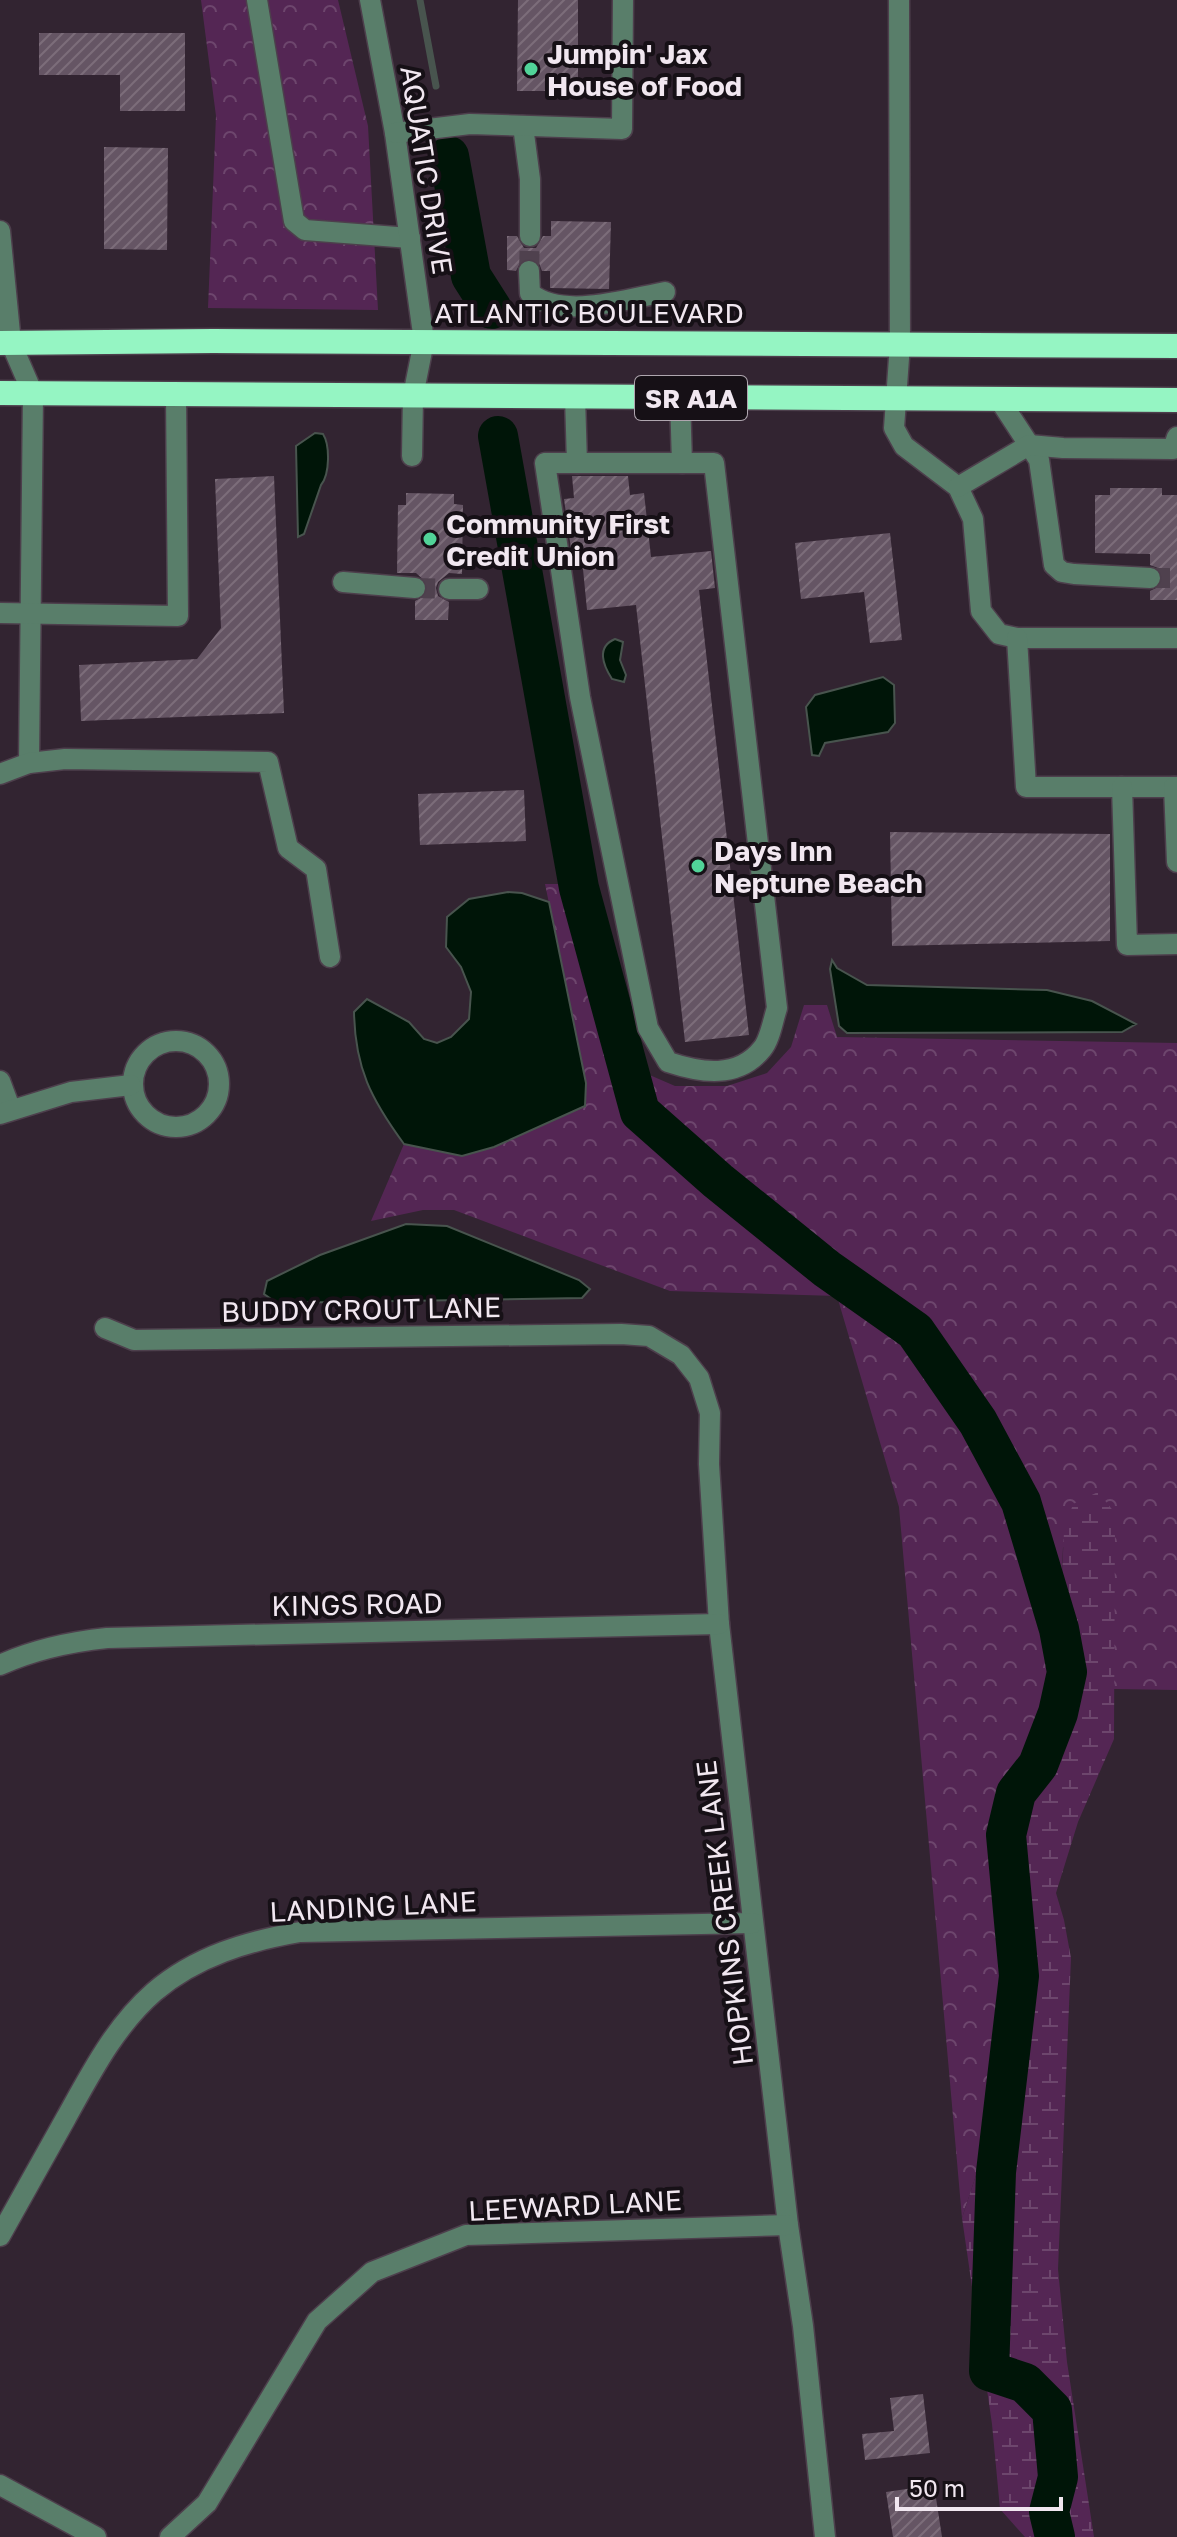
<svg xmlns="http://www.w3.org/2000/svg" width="1177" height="2537" viewBox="0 0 1177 2537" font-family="'Golos Text',sans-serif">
<defs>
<pattern id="forest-crowns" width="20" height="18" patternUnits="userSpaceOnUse" patternTransform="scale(2)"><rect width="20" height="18" fill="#542654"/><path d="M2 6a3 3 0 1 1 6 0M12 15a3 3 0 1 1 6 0" fill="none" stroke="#6d466d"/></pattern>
<pattern id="wetland-marsh" width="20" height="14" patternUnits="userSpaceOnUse" patternTransform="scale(2)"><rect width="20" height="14" fill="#542654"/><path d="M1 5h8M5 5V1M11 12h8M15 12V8" fill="none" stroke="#6d466d"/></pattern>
<pattern id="building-hatch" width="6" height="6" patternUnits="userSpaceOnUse" patternTransform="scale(2)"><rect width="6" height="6" fill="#655564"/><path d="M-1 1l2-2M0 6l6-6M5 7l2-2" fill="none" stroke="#7c6d7a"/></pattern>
</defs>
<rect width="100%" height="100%" fill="#322431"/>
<!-- forest -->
<g fill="url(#forest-crowns)">
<path d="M201,0H338L368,126L378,310L208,308L216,116Z"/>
<path d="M545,884H588L638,1070L675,1086H727L767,1073L791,1047L804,1005H827L837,1037L1177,1043V1690L1114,1689L1113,1574L1063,1547L1059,1638L1024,1765L1001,1813L1000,1864L1010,1964L978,2169L962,2218L899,1507L837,1296L670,1291L454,1210H423L371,1221L404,1144L462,1156L494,1147L585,1106L586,1082Z"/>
</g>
<!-- wetland -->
<path fill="url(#wetland-marsh)" d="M1098,1492L1115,1513L1114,1739L1078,1822L1056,1893L1064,1920L1071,1958L1058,2269L1067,2362L1094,2537H1025L1000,2509L992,2424L962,2218L978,2169L1010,1964L1000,1864L1001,1813L1024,1765L1059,1638L1064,1532L1073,1504Z"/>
<!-- water -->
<g fill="#001508" stroke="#48544e" stroke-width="2">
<path d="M315,433L323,434C330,445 330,474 321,485L304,534L298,537L296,446Z"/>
<path d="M615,639L623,642L620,660L626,675L624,682L612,679C603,665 596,647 615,639Z"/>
<path d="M883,677L894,685L895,723L888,732L825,743L819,756L812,755L806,707L815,695Z"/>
<path d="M508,892L522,893L549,902L586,1083L585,1106L494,1147L462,1156L404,1144C371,1099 355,1068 354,1012L367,999L409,1022L424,1039L437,1043L451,1037L469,1019L471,992L461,967L446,947L447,917L469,899Z"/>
<path d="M832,960L837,968L867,985L1047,990L1092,1001L1136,1024L1122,1032L847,1033L839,1026L830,969Z"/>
<path d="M406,1224L447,1226L579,1280L590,1289L582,1298L277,1303L264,1294L267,1281L320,1255Z"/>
</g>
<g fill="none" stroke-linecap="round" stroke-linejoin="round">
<!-- stream -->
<path stroke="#48544e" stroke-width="7" d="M420,0L436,86"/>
<!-- river -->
<g stroke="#001508" stroke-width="40">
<path d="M449,156L471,276L492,309"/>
<path d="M498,436L579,888L640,1112L718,1181L827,1269L915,1331L978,1422L1021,1502L1059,1629L1067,1672L1058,1713L1038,1765L1016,1793L1006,1835L1019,1976L996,2172L989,2371L1025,2383L1052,2410L1058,2477L1049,2512L1055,2537"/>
</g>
</g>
<!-- building -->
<g fill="url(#building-hatch)">
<path d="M518,0H578V91H517Z"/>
<path d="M39,33H185V111H120V75H39Z"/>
<path d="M104,147L168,148L167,250L104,249Z"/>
<path d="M551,221L611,222L609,289L550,288V271H542L539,263L529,258L521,261L516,271L507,270V236H517L524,248H536L543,236H551Z"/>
<path d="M274,476L284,713L81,721L79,665L197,659L221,628L215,479Z"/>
<path d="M572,476H628L630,495L644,493L651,557L711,551L715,588L699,590L749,1035L685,1042L636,605L587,610L583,569L574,570L564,499L574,498Z"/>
<path d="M1110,488H1162V495H1177V600H1150V591L1160,586L1163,578L1158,568L1150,565V554L1095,553V495H1110Z"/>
<path d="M406,493L454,494V504L463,505L462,574L449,573L438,582L436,588L438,596L449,602L448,620H415V601L426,595L427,583L416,573H397L398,505H406Z"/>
<path d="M890,533L902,640L870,643L864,592L801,599L795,543Z"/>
<path d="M524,790L526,841L420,845L418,794Z"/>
<path d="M890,832L1110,834V941L892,946Z"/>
<path d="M923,2394L930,2453L865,2460L862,2434L894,2431L890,2398Z"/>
<path d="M934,2485L942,2537H893L886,2492Z"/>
</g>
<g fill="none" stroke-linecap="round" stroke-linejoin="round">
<!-- minor-tunnel -->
<g stroke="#4f414e" stroke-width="20" stroke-dasharray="20 10" stroke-linecap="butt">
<path d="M529,271L530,236"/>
<path d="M1150,578H1177"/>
<path d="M415,588L449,589"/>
</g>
<defs>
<g id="minor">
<path d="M257,0L294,221L305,230L410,238"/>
<path d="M370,0L395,133L424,341L413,396L412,456"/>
<path d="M899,0L900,344L894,428L904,446L958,487L973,519L981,611L999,634L1017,638H1177"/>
<path d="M523,126L530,179V236"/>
<path d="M395,133L470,124L622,129L623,0"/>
<path d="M0,231L11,343L33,394L29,763"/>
<path d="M529,271L530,293C562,320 627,299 665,292"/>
<path d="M575,397L577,463"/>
<path d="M680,398L682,463"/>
<path d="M999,399L1039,460L1054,565L1062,572L1074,574L1150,578"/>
<path d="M545,463H714L777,1008C773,1020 770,1040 762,1049C738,1079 701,1073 668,1062L648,1028L580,697Z"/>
<path d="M958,487L1029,445L1063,448L1173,449L1177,437"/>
<path d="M343,582L415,588"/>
<path d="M449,589H478"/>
<path d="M0,613L178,616L176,395"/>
<path d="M1017,638L1026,787H1177"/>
<path d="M0,774L29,763L65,759L268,762L288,848L316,869L330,957"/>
<path d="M1122,787L1127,945L1177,944"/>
<path d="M1174,787L1177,862"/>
<circle cx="176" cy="1084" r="43"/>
<path d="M0,1081L10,1108"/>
<path d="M0,1114L71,1092L131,1085"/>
<path d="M105,1328L134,1340L621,1334L649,1336L681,1355L699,1378L710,1413L709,1464L719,1624L788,2225L803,2326L825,2537"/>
<path d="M0,1665C35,1649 69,1642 107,1638L719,1624"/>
<path d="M0,2236C22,2196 44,2157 66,2118C91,2073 115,2026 154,1992C196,1956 248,1941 300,1932L753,1923"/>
<path d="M0,2485L96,2537"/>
<path d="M170,2537L207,2503L317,2321L372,2272L466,2235L788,2225"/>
</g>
<g id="highway">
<path d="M0,343L213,341L1177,346"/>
<path d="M0,393L1177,400"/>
</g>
</defs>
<!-- minor casing -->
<use href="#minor" stroke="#4d3f4c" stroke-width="23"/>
<!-- highway casing -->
<use href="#highway" stroke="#4d3f4c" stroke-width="27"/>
<!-- minor -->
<use href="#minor" stroke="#597e6a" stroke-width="20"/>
<!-- highway -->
<use href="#highway" stroke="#95f5c3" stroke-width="24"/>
</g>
<!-- markers -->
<g fill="#51d398" stroke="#161016" stroke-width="3">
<circle cx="531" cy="69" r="8"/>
<circle cx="430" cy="539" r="8"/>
<circle cx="698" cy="866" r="8"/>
</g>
<g text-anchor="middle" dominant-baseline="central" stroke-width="8" stroke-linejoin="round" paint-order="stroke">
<!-- shield labels -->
<rect fill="#161016" stroke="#afa6af" stroke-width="2" x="635" y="376" width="112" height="44" rx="6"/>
<g font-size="26" font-weight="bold" fill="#f1e7f0">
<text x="691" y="398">SR A1A</text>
</g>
<!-- poi labels -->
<g font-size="28" font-weight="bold" fill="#f1e7f0" stroke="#161016" text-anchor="start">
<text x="547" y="53">Jumpin' Jax<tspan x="547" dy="32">House of Food</tspan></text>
<text x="446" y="523">Community First<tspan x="446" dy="32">Credit Union</tspan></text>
<text x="714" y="850">Days Inn<tspan x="714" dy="32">Neptune Beach</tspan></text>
</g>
<!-- street labels -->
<g font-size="28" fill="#f1e7f0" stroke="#161016">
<text transform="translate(427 170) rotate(81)">AQUATIC DRIVE</text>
<text x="589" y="312">ATLANTIC BOULEVARD</text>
<text transform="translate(361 1309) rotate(-1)">BUDDY CROUT LANE</text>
<text transform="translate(357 1604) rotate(-1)">KINGS ROAD</text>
<text transform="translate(373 1906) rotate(-3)">LANDING LANE</text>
<text transform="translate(724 1913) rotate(-97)">HOPKINS CREEK LANE</text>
<text transform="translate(575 2205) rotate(-3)">LEEWARD LANE</text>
</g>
</g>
<!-- scale -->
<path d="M897 2497v12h164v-12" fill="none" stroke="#f1e7f0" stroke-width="4"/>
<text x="909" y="2497" font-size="24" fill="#f1e7f0" stroke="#161016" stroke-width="6" paint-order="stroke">50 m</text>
</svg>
